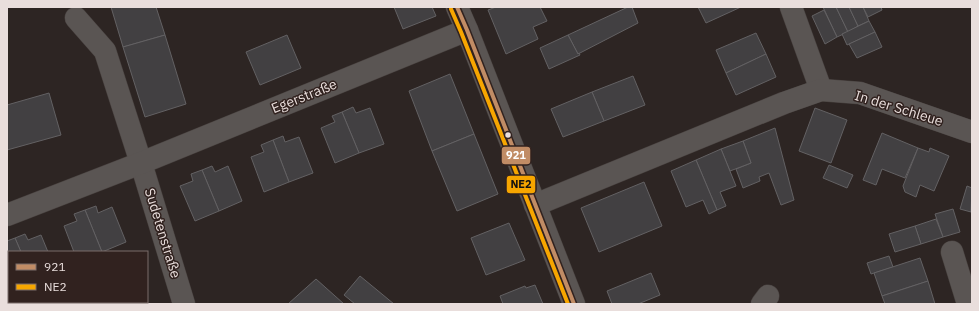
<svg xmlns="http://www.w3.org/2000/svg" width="979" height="311" viewBox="0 0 979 311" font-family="'IBM Plex Sans',sans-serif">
<rect width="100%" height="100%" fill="#2d2523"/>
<!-- building -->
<g fill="#424042" stroke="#636163">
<path d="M111,7H156L165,35L123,47Z"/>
<path d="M394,7H432L436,16L403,29Z"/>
<path d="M496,7H540L547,21L533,27L538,39L506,54L488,10Z"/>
<path d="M628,7H632L638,23L578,54L568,35Z"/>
<path d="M698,7H741L706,23Z"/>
<path d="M823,7H836L848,32L837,37Z"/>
<path d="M836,7H849L858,26L848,32Z"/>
<path d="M849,7H863L869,21L858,26Z"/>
<path d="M863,7H881L882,10L868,17Z"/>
<path d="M824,10L837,37L825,44L812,16Z"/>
<path d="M869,21L875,32L847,45L842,34Z"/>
<path d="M875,32L882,47L857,58L849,44Z"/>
<path d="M756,33L766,54L726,73L716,50Z"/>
<path d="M165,35L186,104L145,117L123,47Z"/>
<path d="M287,35L301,68L260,85L246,52Z"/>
<path d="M568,35L578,54L579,53L580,55L549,69L540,48Z"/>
<path d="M766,54L776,77L736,95L726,73Z"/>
<path d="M450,74L474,134L432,151L409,91Z"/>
<path d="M633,76L645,105L604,121L592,92Z"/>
<path d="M592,92L604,121L563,137L551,109Z"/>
<path d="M49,93L61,135L7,150V105Z"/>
<path d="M353,107L356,113L370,108L384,144L359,153L342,112Z"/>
<path d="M815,108L847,120L831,163L799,151Z"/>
<path d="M342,112L359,153L335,163L321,128L335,122L332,116Z"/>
<path d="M775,128L794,200L781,205L769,173L759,177L760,181L743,188L736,169L751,163L743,141Z"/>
<path d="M882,133L918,148L905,178L882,169L876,185L863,180Z"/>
<path d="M474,134L498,194L457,211L432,151Z"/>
<path d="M283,136L285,142L299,137L313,173L289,182L273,140Z"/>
<path d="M273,140L289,182L264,192L251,157L264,152L261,145Z"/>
<path d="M743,141L751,163L730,171L721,149Z"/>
<path d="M918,148L929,152L930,148L949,156L934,191L920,185L916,197L905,192L903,186Z"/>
<path d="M721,149L736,186L720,192L726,206L717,210L696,160Z"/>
<path d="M696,160L717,210L709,214L703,200L686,207L671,171Z"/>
<path d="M829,165L853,175L847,188L823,178Z"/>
<path d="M212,166L215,172L228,166L242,201L219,211L202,170Z"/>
<path d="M202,170L219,211L195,221L180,186L193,181L191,174Z"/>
<path d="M644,182L662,226L599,252L581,208Z"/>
<path d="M967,186L972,188L971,212L960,209Z"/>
<path d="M96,206L98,213L112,207L126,242L102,252L85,210Z"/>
<path d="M953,209L960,232L943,237L935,214Z"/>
<path d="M85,210L102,252H74L64,226L77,221L74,214Z"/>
<path d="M936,219L943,237L921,244L915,226Z"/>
<path d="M509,223L525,260L486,275L471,238Z"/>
<path d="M915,226L921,244L895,252L889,234Z"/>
<path d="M25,234L28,240L41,235L48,252H21L15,238Z"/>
<path d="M15,238L21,252H9V288L7,289V241Z"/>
<path d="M889,256L893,267L871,274L867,263Z"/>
<path d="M920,258L928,281L882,296L874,273Z"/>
<path d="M651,273L660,295L638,304H612L607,291Z"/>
<path d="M360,276L394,304H355L344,295Z"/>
<path d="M316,279L344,304H288Z"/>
<path d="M928,281L935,304H885L882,296Z"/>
<path d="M535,285L543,304H503L500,296L525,286L526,288Z"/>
</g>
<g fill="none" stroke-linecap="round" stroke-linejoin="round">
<defs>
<g id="minor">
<path d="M457,7L467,30L574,304"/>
<path d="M791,7L821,90"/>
<path d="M76,18L105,51L141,163L184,304"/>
<path d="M535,205L784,103L821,90L860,93L972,132"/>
<path d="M7,215L141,163L467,30"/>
<path d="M952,252L968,304"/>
<path d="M762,304L768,296"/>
</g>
</defs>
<!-- minor casing -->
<use href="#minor" stroke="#47403e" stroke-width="23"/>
<!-- minor -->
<use href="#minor" stroke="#5a5553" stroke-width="22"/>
<defs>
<path id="bus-1" d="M457,7L467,30L574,304"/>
<path id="bus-2" d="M451,9L461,32L568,304"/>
</defs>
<!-- bus-1 casing -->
<use href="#bus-1" stroke="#31221f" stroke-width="7"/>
<!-- bus-2 casing -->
<use href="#bus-2" stroke="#31221f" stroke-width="7"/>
<!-- bus-1 -->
<use href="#bus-1" stroke="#c18c65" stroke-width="4"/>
<!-- bus-2 -->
<use href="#bus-2" stroke="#f7a600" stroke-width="4"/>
</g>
<!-- markers -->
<circle fill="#e9dedc" stroke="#31221f" stroke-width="1.5" cx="508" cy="135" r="3.5"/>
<g text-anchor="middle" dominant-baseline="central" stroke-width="3" stroke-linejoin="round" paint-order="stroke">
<!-- street labels -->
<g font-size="14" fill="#e9dedc" stroke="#31221f">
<text transform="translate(304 96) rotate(-22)">Egerstraße</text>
<text transform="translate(899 108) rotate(17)">In der Schleue</text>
<text transform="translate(163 233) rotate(73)">Sudetenstraße</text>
</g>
</g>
<g stroke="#31221f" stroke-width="1.5">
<rect x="501" y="146" width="30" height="19" rx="4" fill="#c18c65"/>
<rect x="506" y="175" width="30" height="19" rx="4" fill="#f7a600"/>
</g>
<g font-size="11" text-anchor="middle" font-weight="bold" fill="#fff">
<text x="516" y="159">921</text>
</g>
<g font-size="11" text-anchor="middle" font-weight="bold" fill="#111">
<text x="521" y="188">NE2</text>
</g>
<!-- border -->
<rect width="979" height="311" fill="none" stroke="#e9dedc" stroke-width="16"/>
<!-- legend -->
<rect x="8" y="251" width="140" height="52" fill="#31221f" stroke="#7b6d6b"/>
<rect x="16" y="264" width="20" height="6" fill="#c18c65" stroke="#7b6d6b"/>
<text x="44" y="271" font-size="12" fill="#e9dedc">921</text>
<rect x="16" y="284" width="20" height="6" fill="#f7a600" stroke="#7b6d6b"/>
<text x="44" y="291" font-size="12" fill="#e9dedc">NE2</text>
</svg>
